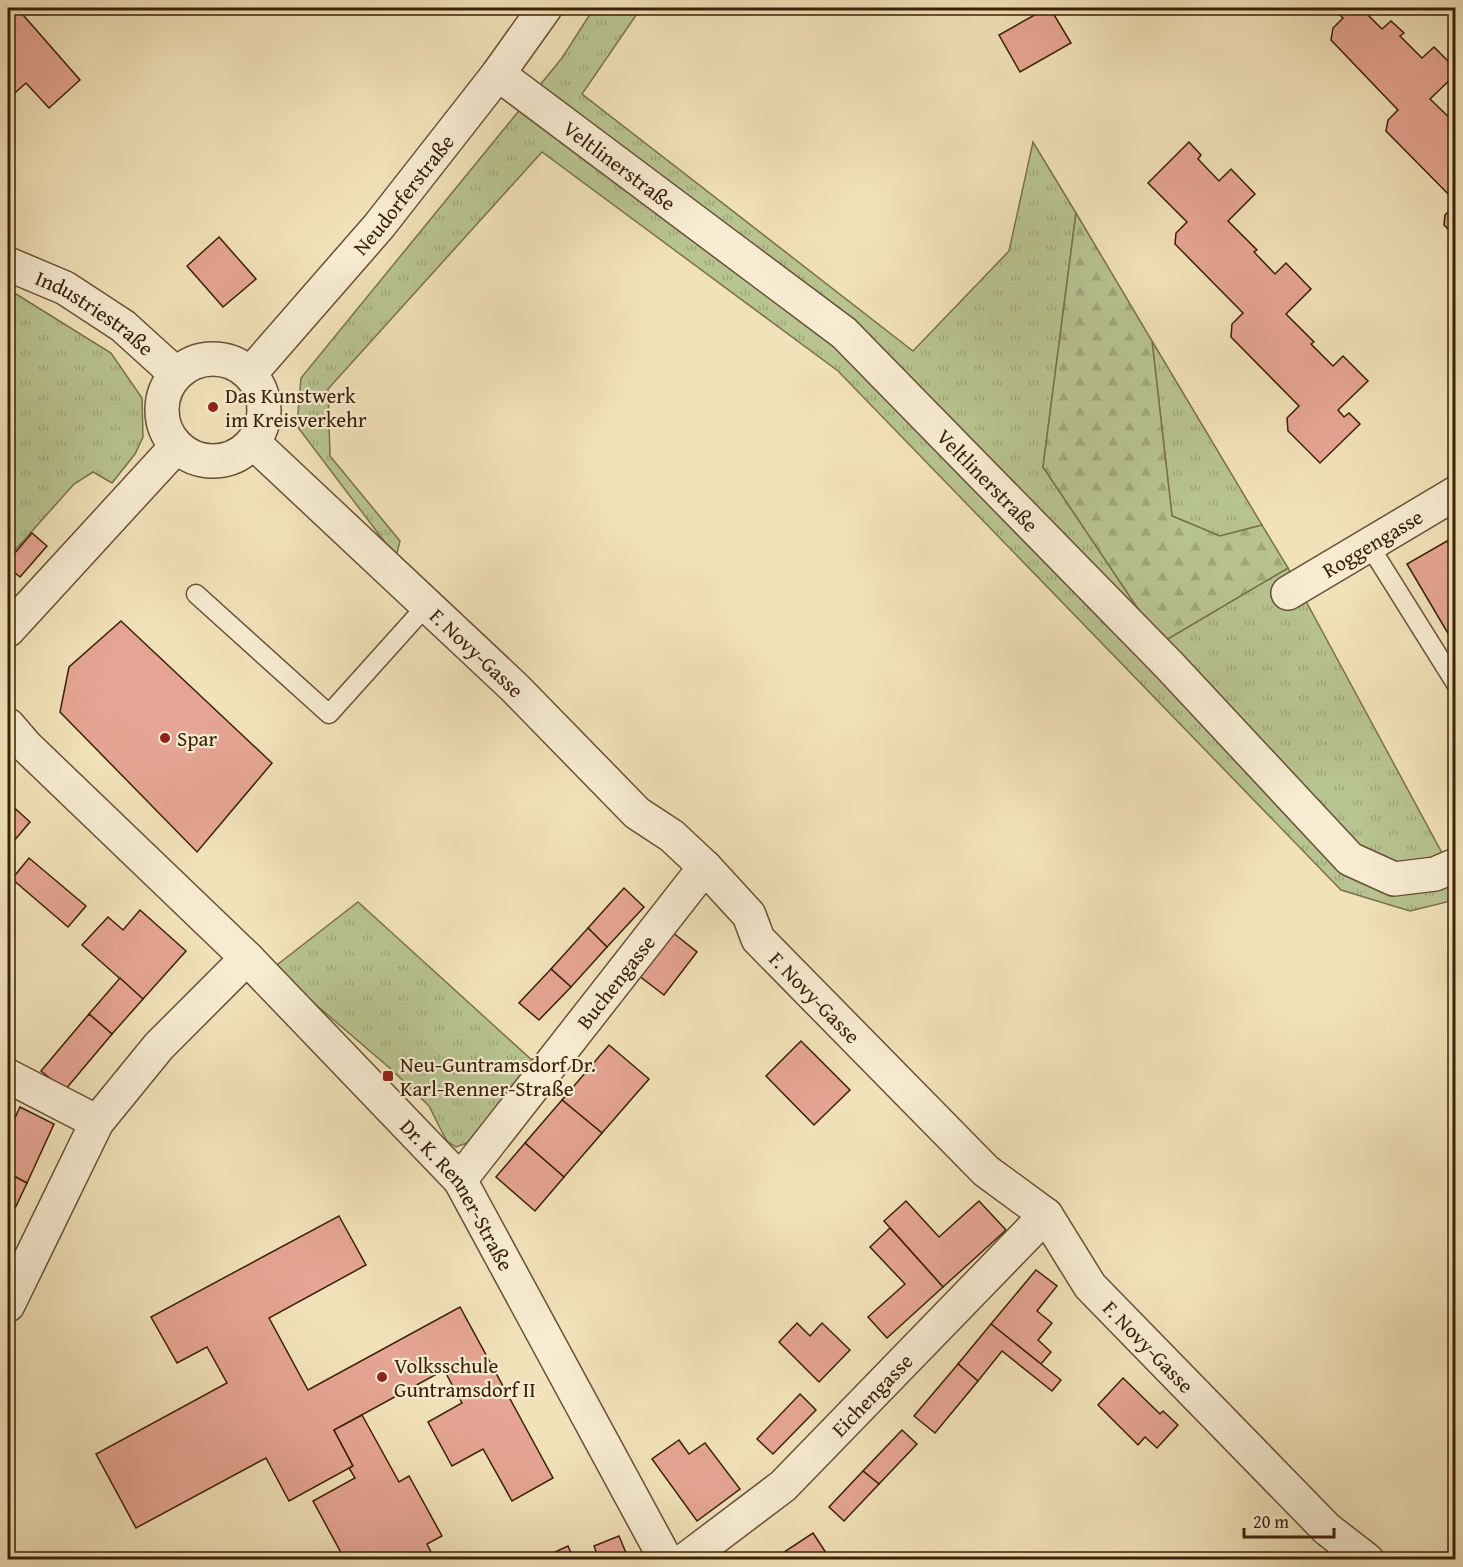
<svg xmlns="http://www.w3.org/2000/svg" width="1463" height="1567" viewBox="0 0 1463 1567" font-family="'Gentium Book Plus',serif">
<defs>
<pattern id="grass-tufts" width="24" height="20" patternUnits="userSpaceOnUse" patternTransform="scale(1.5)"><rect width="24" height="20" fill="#b8c491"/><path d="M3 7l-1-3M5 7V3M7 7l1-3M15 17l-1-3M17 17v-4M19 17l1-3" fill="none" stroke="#9fa87c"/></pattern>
<pattern id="forest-firs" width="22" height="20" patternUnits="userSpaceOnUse" patternTransform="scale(1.5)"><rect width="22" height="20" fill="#b8c491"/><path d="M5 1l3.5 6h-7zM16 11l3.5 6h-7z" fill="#9fa87c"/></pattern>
</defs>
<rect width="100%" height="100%" fill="#f2e2ba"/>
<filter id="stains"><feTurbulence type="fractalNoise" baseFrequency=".00333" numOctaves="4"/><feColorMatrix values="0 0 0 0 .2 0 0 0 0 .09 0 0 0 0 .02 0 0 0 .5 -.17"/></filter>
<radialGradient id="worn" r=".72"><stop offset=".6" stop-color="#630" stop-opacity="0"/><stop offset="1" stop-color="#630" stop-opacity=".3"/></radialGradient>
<!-- grass -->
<g fill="url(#grass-tufts)" stroke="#79724c" stroke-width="1.5">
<path d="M594,8H641L582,94L913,351L1009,251L1033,142L1076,213L1043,467L1161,643L1288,568L1455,877V900L1410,911L1341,890L838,371L542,152L328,389L330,456L400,541L396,557L297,426L301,378L562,58Z"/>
<path d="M8,289L111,353L142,398L143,437L135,454L112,483L93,472L74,484L8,558Z"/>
<path d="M1152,341L1262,525L1220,536L1172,516Z"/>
<path d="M358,902L534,1062L467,1143L456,1147L447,1141L441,1130L429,1106L392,1070L273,968Z"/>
</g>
<!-- forest -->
<path fill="url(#forest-firs)" stroke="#79724c" stroke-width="1.5" d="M1076,213L1152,341L1172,516L1220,536L1262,525L1288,568L1161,643L1043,467Z"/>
<!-- building -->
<g fill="#e6a594" stroke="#3a2006" stroke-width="1.5">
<path d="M8,8H17L80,80L49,108L26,83L8,99Z"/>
<path d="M1047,8H1050L1071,43L1020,72L999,35Z"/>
<path d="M1333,8H1370L1365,12L1382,29L1391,21L1404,33L1400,36L1422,58L1434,47L1456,69V74L1430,99L1456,124V202L1386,131L1388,120L1398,110L1331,40L1333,28L1343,18Z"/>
<path d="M1189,142L1201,155L1198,159L1219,181L1231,169L1255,194L1228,221L1257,250L1254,252L1275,274L1286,263L1311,289L1286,314L1314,342L1311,344L1333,366L1343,356L1368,381L1338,410L1344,417L1349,413L1360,424L1320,463L1288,431L1287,418L1299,406L1231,337L1232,324L1243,313L1175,244L1176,233L1187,222L1148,183Z"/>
<path d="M1456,204V237L1444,225L1445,215Z"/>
<path d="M219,237L256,279L223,307L187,266Z"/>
<path d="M32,533L47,546L20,577L8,567V561Z"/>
<path d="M1447,541L1456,555V647L1407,564Z"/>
<path d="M121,621L272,763L197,852L60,712L69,667Z"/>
<path d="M8,802L30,822L8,848Z"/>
<path d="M29,858L86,906L68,927L12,879Z"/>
<path d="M624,888L644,907L607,947L588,928Z"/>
<path d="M140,910L186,951L143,999L82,945L108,917L123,930Z"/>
<path d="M588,928L607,947L571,987L551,969Z"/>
<path d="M672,932L697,952L664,995L638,975Z"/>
<path d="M551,969L571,987L539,1020L519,1003Z"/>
<path d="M120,978L143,999L112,1034L89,1014Z"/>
<path d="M89,1014L112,1034L65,1090L41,1071Z"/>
<path d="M801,1041L850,1090L814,1125L766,1076Z"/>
<path d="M609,1045L649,1079L602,1133L562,1100Z"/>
<path d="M562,1100L602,1133L564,1177L525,1143Z"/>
<path d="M20,1107L54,1124L27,1183L8,1173V1133Z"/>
<path d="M525,1143L564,1177L535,1211L496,1177Z"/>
<path d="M8,1173L27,1183L8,1223Z"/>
<path d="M906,1201L939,1237L979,1201L1006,1230L943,1287L884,1221Z"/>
<path d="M339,1216L366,1265L269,1318L308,1390L460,1307L553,1478L512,1501L483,1449L452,1466L428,1422L462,1403L444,1370L334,1430L353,1466L289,1501L266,1458L136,1528L96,1454L227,1383L207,1347L177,1363L151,1317Z"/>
<path d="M890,1228L943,1287L887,1338L868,1317L905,1284L870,1247Z"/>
<path d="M1036,1270L1057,1286L1037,1311L1052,1323L1038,1340L1051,1352L1041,1364L991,1324Z"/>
<path d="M797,1323L810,1336L822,1323L850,1350L819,1382L779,1342Z"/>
<path d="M991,1324L1061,1380L1052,1391L1002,1351L978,1381L958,1364Z"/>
<path d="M958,1364L978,1381L935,1433L914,1416Z"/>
<path d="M1123,1378L1160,1414L1163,1411L1178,1425L1157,1448L1145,1437L1138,1445L1098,1405Z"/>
<path d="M800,1394L816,1410L773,1454L757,1439Z"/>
<path d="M362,1415L399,1482L409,1476L442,1536L427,1544L434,1558L431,1560H345L313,1501L355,1478L349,1468L353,1466L334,1430Z"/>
<path d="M902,1430L917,1444L879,1484L863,1471Z"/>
<path d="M679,1440L689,1454L705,1443L740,1489L697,1521L652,1459Z"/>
<path d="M863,1471L879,1484L844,1521L829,1507Z"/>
<path d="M813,1533L830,1559L829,1560H772Z"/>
<path d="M619,1536L629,1560H599L594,1546Z"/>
<path d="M568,1546L574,1560H538Z"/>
</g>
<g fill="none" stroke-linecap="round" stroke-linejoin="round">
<defs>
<g id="service">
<path d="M1369,545L1456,684"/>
<path d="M196,594L329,714L427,605"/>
</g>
<g id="minor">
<path id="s1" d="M498,74L844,333L1169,665L1350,859L1394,879L1435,874L1456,865"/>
<path id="s2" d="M8,264L65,288L123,326L176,374"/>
<circle cx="213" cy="410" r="51"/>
<path id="s3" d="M250,374L379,226L498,74L545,8"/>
<path id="s4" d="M254,443L515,688L637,813L672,836L705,867L749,915L758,939L986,1171L1046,1215L1090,1286L1327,1529L1367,1560"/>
<path id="s5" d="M1288,593L1456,493"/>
<path d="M8,630L176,447"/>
<path id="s6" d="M8,725L26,746L247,958L460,1180L666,1560"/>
<path d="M8,1076L97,1122"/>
<path id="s7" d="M460,1180L705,867"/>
<path d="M8,1305L97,1122L159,1046L247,958"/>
<path id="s8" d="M685,1560L783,1486L1046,1215"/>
</g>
</defs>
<!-- service casing -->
<use href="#service" stroke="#685033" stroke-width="21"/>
<!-- minor casing -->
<use href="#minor" stroke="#685033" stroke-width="36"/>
<!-- service -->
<use href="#service" stroke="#f7ecd2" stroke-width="18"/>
<!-- minor -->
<use href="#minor" stroke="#f7ecd2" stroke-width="33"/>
</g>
<!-- markers -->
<g fill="#8f2418" stroke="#f7ecd2" stroke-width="2">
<circle cx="213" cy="407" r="6"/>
<circle cx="165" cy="738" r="6"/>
<rect x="382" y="1070" width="12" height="12" rx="3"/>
<circle cx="382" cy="1377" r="6"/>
</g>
<g text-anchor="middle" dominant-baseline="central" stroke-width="4.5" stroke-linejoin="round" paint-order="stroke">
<!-- street labels -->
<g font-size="21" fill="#3a2006" stroke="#f7ecd2">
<text stroke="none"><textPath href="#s1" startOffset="152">Veltlinerstraße</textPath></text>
<text stroke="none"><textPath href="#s3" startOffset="236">Neudorferstraße</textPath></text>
<text stroke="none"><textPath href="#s2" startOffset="100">Industriestraße</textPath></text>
<text stroke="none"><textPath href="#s1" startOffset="638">Veltlinerstraße</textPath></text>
<text stroke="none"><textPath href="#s5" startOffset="98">Roggengasse</textPath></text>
<text stroke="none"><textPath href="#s4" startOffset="306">F. Novy-Gasse</textPath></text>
<text stroke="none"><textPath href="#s7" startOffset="252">Buchengasse</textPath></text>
<text stroke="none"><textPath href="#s4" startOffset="792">F. Novy-Gasse</textPath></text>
<text stroke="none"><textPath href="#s6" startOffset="652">Dr. K. Renner-Straße</textPath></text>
<text stroke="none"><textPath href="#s4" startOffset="1278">F. Novy-Gasse</textPath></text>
<text stroke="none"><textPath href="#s8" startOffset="250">Eichengasse</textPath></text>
</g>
<!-- poi labels -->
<g font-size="21" fill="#3a2006" stroke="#f7ecd2" text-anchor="start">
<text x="225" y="395">Das Kunstwerk<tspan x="225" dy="24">im Kreisverkehr</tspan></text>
<text x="177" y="738">Spar</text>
<text x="400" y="1064">Neu-Guntramsdorf Dr.<tspan x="400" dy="24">Karl-Renner-Straße</tspan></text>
<text x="394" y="1365">Volksschule<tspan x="394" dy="24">Guntramsdorf II</tspan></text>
</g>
</g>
<!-- margin -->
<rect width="1463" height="1567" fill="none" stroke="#f2e2ba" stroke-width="30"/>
<rect x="9" y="9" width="1445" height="1549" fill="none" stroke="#3a2006" stroke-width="3"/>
<rect x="15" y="15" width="1433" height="1537" fill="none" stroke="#3a2006" stroke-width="1.5"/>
<!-- scale -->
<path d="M1244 1528v9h90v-9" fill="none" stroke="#3a2006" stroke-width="3"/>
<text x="1253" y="1528" font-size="18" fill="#3a2006" stroke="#f7ecd2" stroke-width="4.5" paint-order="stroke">20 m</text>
<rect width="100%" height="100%" filter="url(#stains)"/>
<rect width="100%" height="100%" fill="url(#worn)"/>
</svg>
